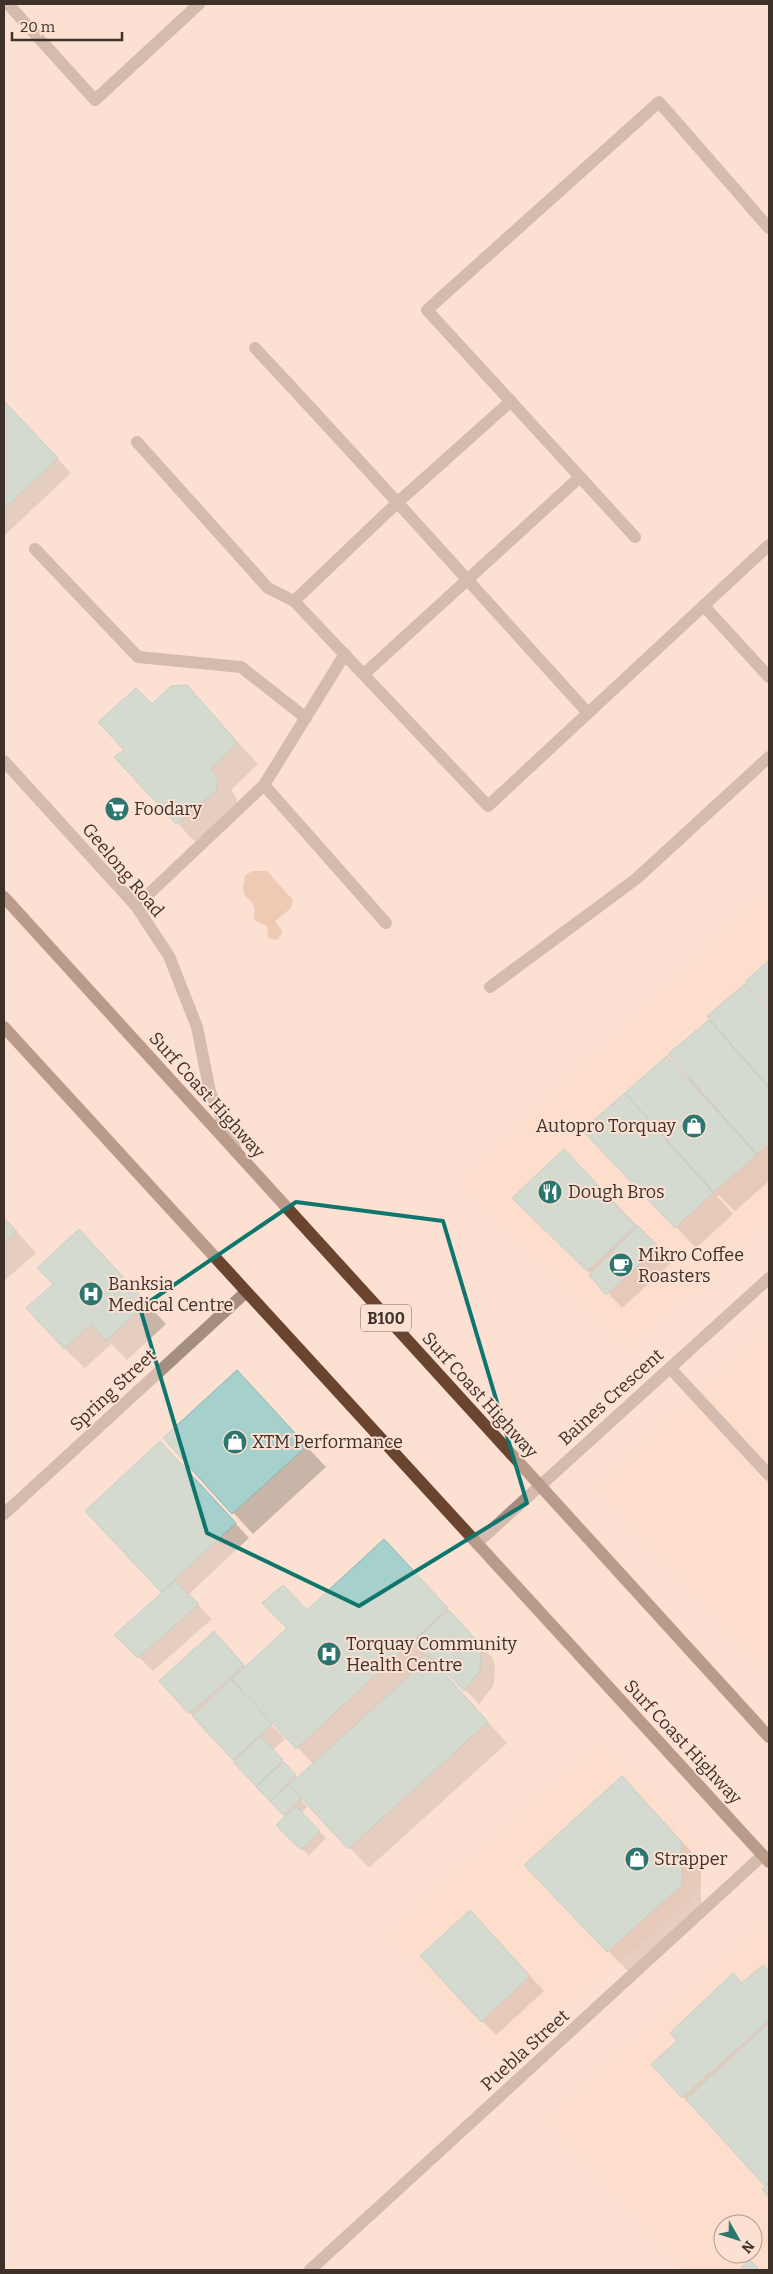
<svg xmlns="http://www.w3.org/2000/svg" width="773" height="2274" viewBox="0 0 773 2274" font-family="Bitter,serif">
<rect width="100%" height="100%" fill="#fce1d3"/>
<!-- built -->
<g fill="#ffd7c0" fill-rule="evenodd">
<path d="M769,889V1221L629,1349L457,1184Z"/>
<path d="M769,1326V1676L596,1488Z"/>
<path d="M602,1741L696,1845L704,1870L691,1900L504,2063L387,1934Z"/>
<path d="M766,1922L769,1926V2270H682L546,2119ZM723,2224H753V2254H723Z"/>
</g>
<!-- water -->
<path fill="#deaa8c" d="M253,871H267L293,900L291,908L275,921L283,932L277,940L268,938L267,926L254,920L255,909L251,901L245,896L243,889L245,875Z"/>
<!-- shadow -->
<g fill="#0003" fill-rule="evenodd">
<path d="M4,402L71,473L4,536Z"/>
<path d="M186,687L258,764L231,790L237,799L235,812L197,844L116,757L125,750L152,706Z"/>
<path d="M745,986L769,1011V1181L735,1211L719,1195L717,1196L733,1214L696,1248L584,1130L667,1057L688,1078L690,1077L670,1055L711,1019Z"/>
<path d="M584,1171L672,1262L622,1308L591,1274L534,1218Z"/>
<path d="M4,1217L36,1253L4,1281Z"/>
<path d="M79,1231L166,1324L127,1360L111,1344L85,1368L64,1348L55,1284Z"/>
<path d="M237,1372L326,1467L253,1534L164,1438Z"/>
<path d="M175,1457L249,1538L188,1595L212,1619L153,1671L116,1635L163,1593L87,1511Z"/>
<path d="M384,1541L492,1657L495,1665L494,1685L479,1704L445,1669L442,1671L507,1743L369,1868L295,1790L294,1792L307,1807L301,1813L326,1838L309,1856L278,1825L286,1817L161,1681L214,1633L246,1667ZM245,1691L313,1764L298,1778L273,1750L285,1739L242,1694Z"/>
<path d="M622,1777L701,1862V1905L628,1971L525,1865Z"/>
<path d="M484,1926L544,1991L496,2035L482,2021Z"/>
<path d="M763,1966L769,1973V2195L764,2189L767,2186L683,2097L742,1984Z"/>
</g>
<!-- building -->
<g fill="#a6d0cc" stroke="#8db6b1">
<path d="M4,401L58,458L4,509Z"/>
<path d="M187,685L238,743L211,769L218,778L216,791L176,824L114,757L124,750L98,722L136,688L152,704L171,686Z"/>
<path d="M769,960V1009L745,982Z"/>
<path d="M745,984L769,1012V1087L707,1016Z"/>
<path d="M709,1020L769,1088V1144L757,1154L668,1054Z"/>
<path d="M667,1056L757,1155L714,1192L625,1093Z"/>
<path d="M625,1093L713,1193L675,1228L582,1130Z"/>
<path d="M564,1149L636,1226L587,1271L512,1198Z"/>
<path d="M4,1218L17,1232L4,1243Z"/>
<path d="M638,1226L659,1247L606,1295L589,1275Z"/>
<path d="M79,1229L147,1303L106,1341L91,1324L64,1349L26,1308L53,1284L37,1268Z"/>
<path d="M237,1370L307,1446L232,1514L163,1438Z"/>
<path d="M160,1441L236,1523L161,1592L85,1511Z"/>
<path d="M384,1539L448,1608L296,1749L232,1679L287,1628L262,1603L283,1585L307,1610Z"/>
<path d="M175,1581L199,1604L138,1658L114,1635Z"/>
<path d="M449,1610L478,1642L481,1650L480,1671L464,1691L430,1655L427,1657L413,1642Z"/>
<path d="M214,1631L244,1665L189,1714L159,1681Z"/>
<path d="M430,1657L488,1722L348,1849L289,1785Z"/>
<path d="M231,1680L272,1724L233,1760L192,1716Z"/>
<path d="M261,1736L283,1760L256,1786L233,1762Z"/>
<path d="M284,1762L296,1775L270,1801L256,1787Z"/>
<path d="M622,1776L681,1841L682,1885L607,1952L524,1865Z"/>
<path d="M289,1785L301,1799L283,1815L270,1801Z"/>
<path d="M296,1806L320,1831L301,1850L276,1825Z"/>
<path d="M470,1910L530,1976L481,2022L420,1956Z"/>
<path d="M763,1965L769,1972V2020L682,2098L651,2064L677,2041L670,2033L733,1973L742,1983Z"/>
<path d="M769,2023V2180L764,2185L686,2099Z"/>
<path d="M769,2183V2197L762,2189Z"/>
<path d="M750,2260L760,2270H739Z"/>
</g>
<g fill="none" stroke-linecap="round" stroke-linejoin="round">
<!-- minor -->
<g stroke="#a48d81" stroke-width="12">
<path d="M8,4L95,100L199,4"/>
<path d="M255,348C368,468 477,591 588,713"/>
<path d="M137,442L268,588L294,601L488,806L769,545"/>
<path d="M635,537L427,310L659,102L769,228"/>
<path d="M35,549L138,657L241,667L306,718"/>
<path d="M294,601L397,503L511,401"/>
<path d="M704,606L769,677"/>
<path d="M364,674L580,477"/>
<path d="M4,761L136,906L169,956L197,1027L210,1092L236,1150"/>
<path d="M264,785L386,923"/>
<path d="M136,906L264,785L345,654"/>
<path d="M490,987L636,879L769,757"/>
<path d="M670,1368L769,1475"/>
<path d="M4,1514L246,1292"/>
<path d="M477,1543L769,1278"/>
<path d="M310,2270L763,1855"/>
</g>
<!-- major -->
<g stroke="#6a442e" stroke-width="12">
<path d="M4,897L769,1737"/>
<path d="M4,1027L769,1862"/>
</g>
</g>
<!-- marked area -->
<path d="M0 0H773V2274H0ZM296,1202L443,1221L527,1503L359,1606L207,1533L140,1308Z" fill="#fce1d3" fill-opacity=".55" fill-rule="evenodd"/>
<path fill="none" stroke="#0f766e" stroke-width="4" stroke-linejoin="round" d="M296,1202L443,1221L527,1503L359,1606L207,1533L140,1308Z"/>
<!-- icons -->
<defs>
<symbol id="supermarket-disc" viewBox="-11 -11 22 22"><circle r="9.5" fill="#2d7670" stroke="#fce1d3"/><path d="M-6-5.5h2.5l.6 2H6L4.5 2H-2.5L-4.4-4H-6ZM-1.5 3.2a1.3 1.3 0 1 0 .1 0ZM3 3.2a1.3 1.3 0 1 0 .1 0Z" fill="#fff"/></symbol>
<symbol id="shop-disc" viewBox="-11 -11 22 22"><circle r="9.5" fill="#2d7670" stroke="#fce1d3"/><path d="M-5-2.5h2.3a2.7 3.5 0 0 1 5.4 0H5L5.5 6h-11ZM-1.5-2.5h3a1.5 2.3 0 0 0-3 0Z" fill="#fff"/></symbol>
<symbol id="restaurant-disc" viewBox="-11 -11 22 22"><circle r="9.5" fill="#2d7670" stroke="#fce1d3"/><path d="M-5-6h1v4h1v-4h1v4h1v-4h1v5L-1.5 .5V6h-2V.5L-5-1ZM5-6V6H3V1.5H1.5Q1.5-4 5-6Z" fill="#fff"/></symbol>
<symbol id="cafe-disc" viewBox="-11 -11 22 22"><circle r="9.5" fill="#2d7670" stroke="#fce1d3"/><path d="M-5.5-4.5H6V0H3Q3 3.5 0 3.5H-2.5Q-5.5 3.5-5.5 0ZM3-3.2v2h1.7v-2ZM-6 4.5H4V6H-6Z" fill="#fff"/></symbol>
<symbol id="hospital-disc" viewBox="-11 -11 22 22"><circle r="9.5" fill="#2d7670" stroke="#fce1d3"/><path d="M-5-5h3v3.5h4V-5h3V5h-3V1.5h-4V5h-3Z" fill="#fff"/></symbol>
</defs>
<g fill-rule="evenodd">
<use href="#supermarket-disc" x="103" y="795" width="28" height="28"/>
<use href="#shop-disc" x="680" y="1112" width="28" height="28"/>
<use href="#restaurant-disc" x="536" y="1178" width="28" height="28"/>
<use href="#cafe-disc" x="607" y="1251" width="28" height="28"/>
<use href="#hospital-disc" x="77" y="1280" width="28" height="28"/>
<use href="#shop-disc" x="221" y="1428" width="28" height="28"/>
<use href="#hospital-disc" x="315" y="1640" width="28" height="28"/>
<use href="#shop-disc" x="623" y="1845" width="28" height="28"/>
</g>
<g text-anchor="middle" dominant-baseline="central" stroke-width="4" stroke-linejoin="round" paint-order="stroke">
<!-- shield labels -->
<rect fill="#fce1d3" stroke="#76665d" stroke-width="1" x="361" y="1304.5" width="50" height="27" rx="4"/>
<g font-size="16" font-weight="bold" fill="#3d312a">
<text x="386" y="1318">B100</text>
</g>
<!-- poi labels -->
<g font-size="18" fill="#3d312a" stroke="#fce1d3" text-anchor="start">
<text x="134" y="809">Foodary</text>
<text x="676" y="1126" text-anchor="end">Autopro Torquay</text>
<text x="568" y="1192">Dough Bros</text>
<text x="638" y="1255">Mikro Coffee<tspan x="638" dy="21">Roasters</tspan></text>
<text x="108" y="1284">Banksia<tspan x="108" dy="21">Medical Centre</tspan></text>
<text x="252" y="1442">XTM Performance</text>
<text x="346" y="1644">Torquay Community<tspan x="346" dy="21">Health Centre</tspan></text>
<text x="654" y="1859">Strapper</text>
</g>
<!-- street labels -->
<g font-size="18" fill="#3d312a" stroke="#fce1d3">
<text transform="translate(123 870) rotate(50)">Geelong Road</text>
<text transform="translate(207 1095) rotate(48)">Surf Coast Highway</text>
<text transform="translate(113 1390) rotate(-43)">Spring Street</text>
<text transform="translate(480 1395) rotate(48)">Surf Coast Highway</text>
<text transform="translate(611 1397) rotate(-42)">Baines Crescent</text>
<text transform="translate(683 1742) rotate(47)">Surf Coast Highway</text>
<text transform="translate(525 2050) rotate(-42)">Puebla Street</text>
</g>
</g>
<!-- border -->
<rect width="773" height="2274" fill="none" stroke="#3d312a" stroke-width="10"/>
<!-- north arrow -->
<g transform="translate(738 2239) rotate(129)"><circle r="24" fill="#fce1d3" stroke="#b09b8f"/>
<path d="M0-4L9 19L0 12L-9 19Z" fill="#2d7670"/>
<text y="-8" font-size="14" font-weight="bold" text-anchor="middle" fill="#3d312a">N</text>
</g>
<!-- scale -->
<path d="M12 32v8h110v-8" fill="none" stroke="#3d312a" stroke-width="2.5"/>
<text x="20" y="32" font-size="15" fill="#3d312a" stroke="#fce1d3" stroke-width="4" paint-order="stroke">20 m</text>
</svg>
